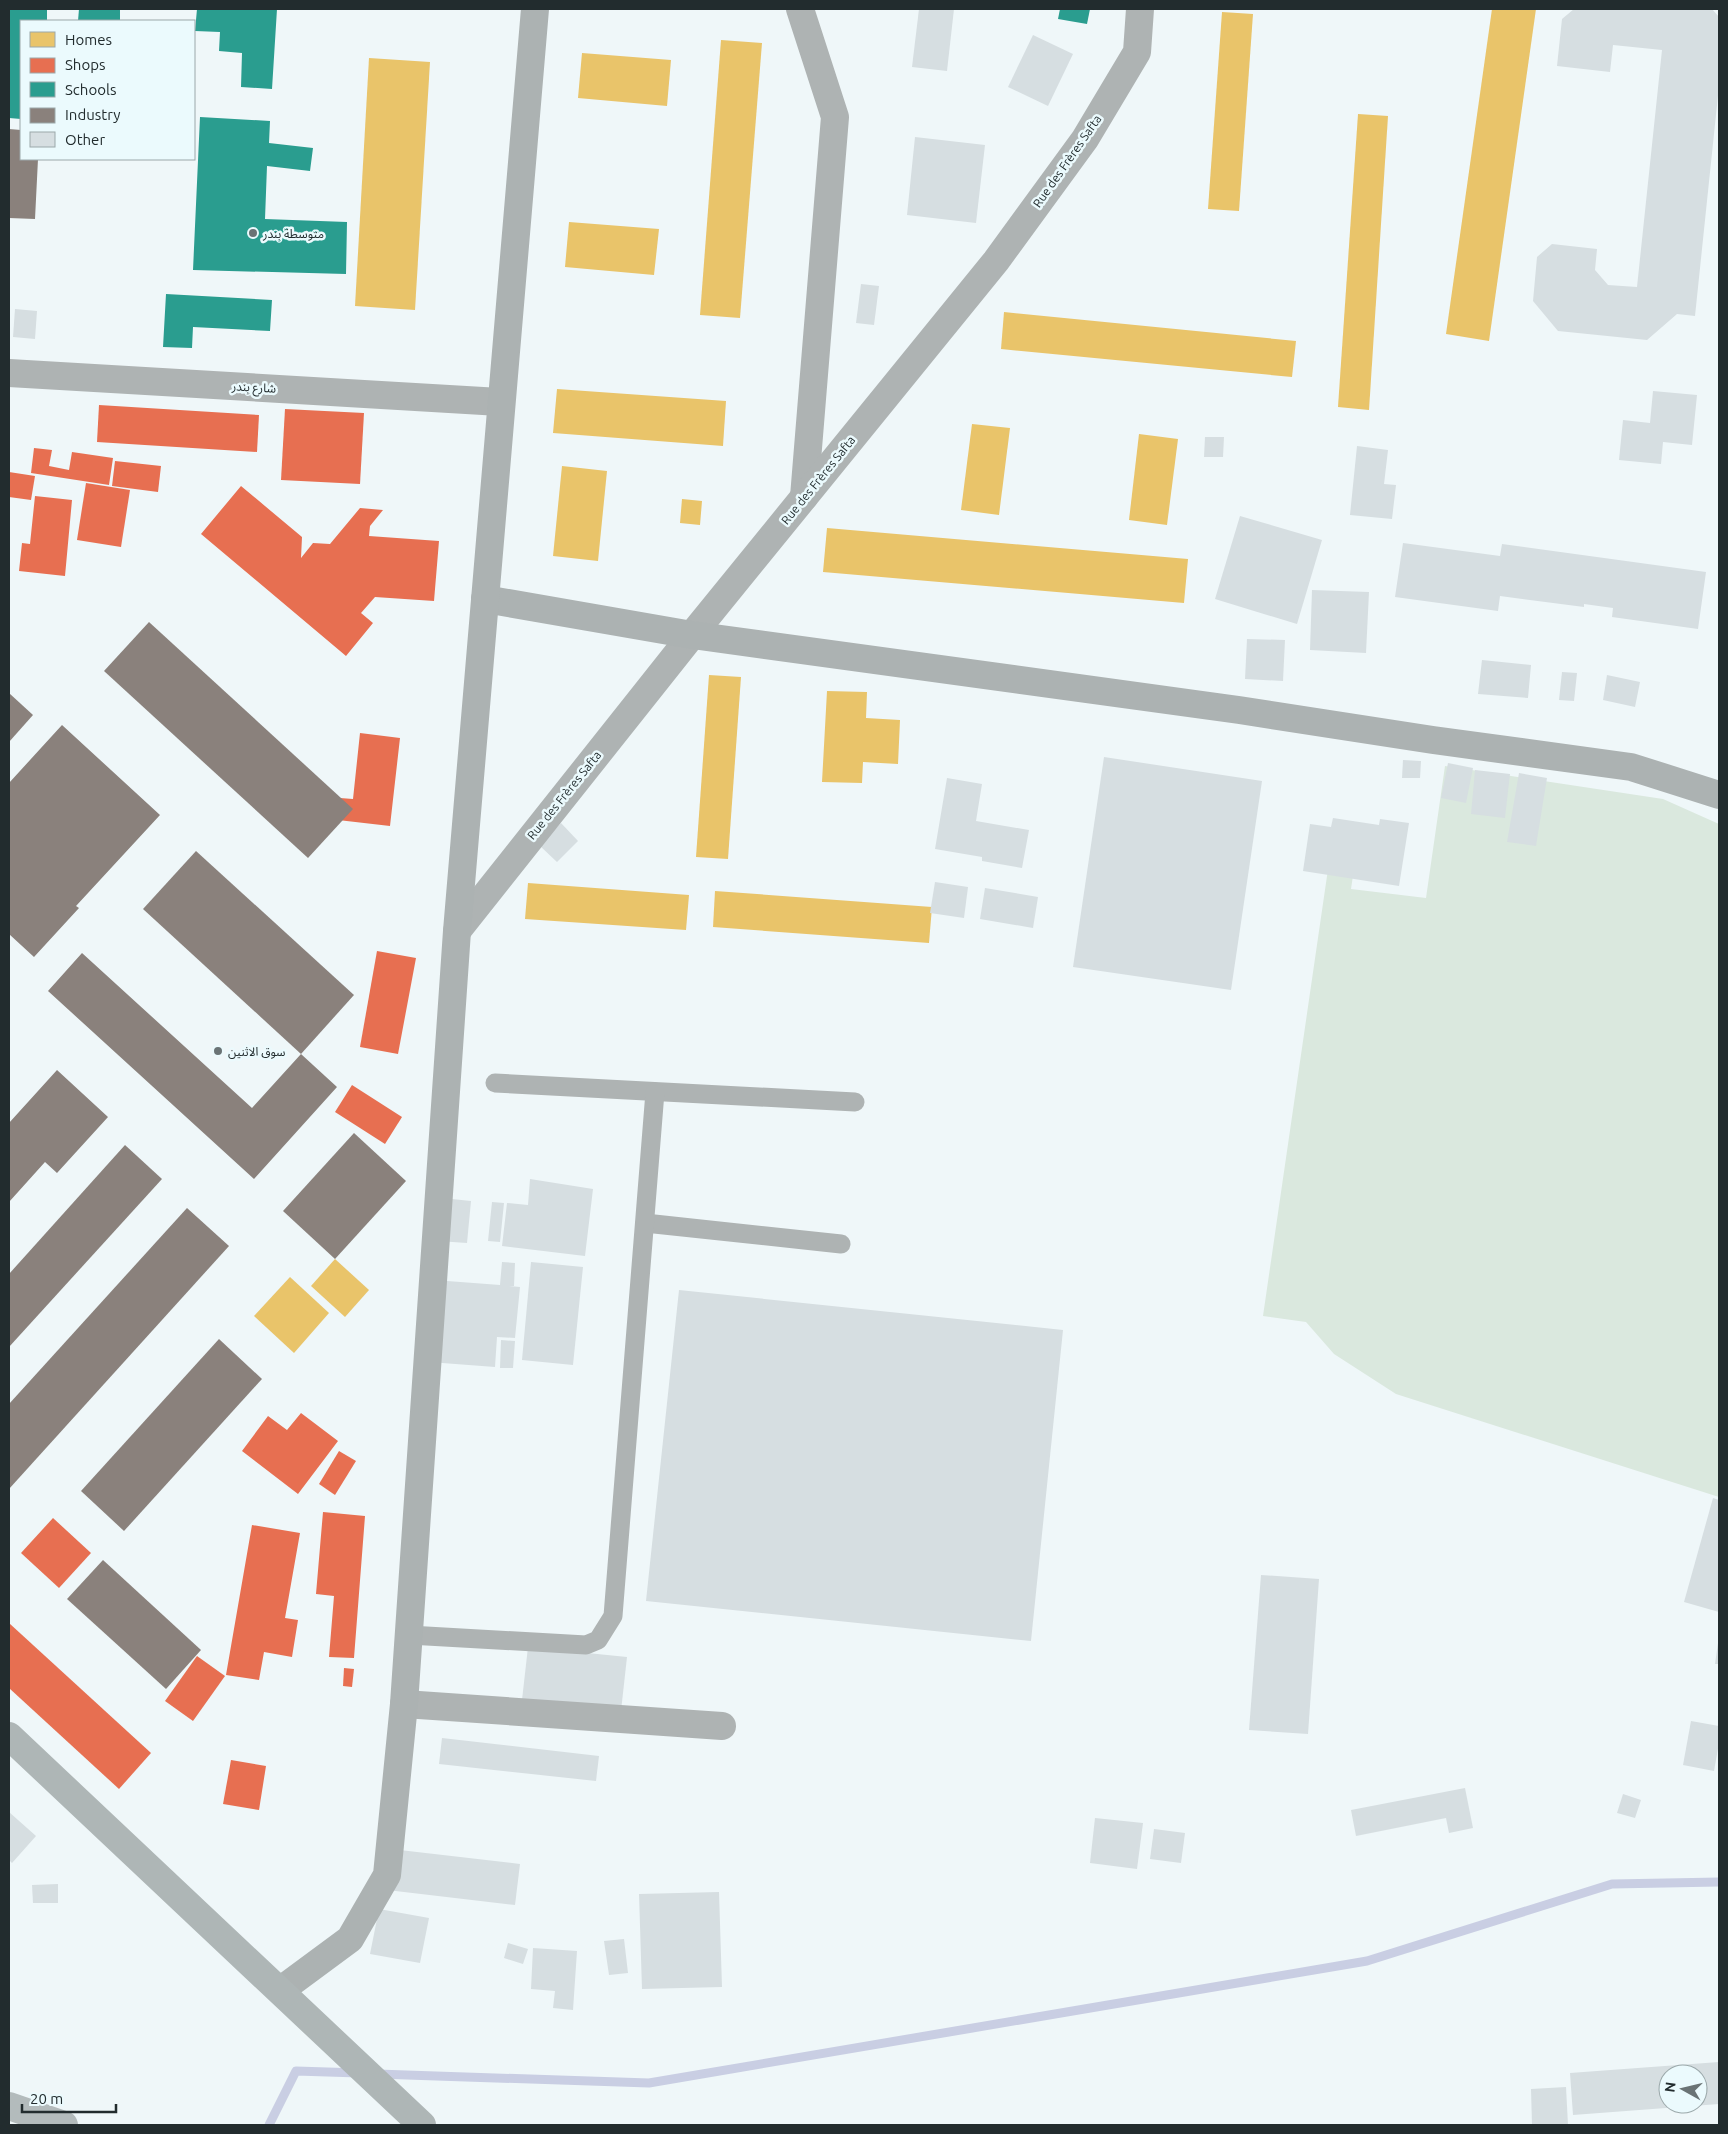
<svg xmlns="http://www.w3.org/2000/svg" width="1728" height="2134" viewBox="0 0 1728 2134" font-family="Ubuntu,'Noto Sans Arabic',sans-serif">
<rect width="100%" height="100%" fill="#eff7f9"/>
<!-- green -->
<path fill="#dae8de" d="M1445,766L1663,799L1719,824V1497L1396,1394L1334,1354L1306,1322L1263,1316L1334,828L1359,835L1351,889L1426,898Z"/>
<!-- homes -->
<g fill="#e9c46a">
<path d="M1492,9H1536L1489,341L1446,334Z"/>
<path d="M1222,12L1253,14L1239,211L1208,209Z"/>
<path d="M721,40L762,43L740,318L700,315Z"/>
<path d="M582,53L671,60L667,106L578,98Z"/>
<path d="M369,58L430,62L415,310L355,306Z"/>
<path d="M1358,114L1388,116L1369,410L1338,407Z"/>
<path d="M569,222L659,229L654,275L565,267Z"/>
<path d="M1004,312L1296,341L1292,377L1001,349Z"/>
<path d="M557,389L726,401L723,446L553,433Z"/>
<path d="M972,424L1010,428L999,515L961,510Z"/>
<path d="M1139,434L1178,439L1167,525L1129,520Z"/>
<path d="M562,466L607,471L598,561L553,556Z"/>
<path d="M682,499L702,501L700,525L680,523Z"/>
<path d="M827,528L1188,559L1184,603L823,572Z"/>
<path d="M709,675L741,677L728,859L696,857Z"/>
<path d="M827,691L867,692L866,718L900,720L898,764L863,762L862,783L822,782Z"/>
<path d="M528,883L689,895L686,930L525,919Z"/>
<path d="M715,891L932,907L929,943L713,927Z"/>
<path d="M335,1259L369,1290L345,1317L311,1286Z"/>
<path d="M290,1277L329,1313L294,1353L254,1316Z"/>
</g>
<!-- shops -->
<g fill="#e76f51">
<path d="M99,405L259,415L257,452L97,442Z"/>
<path d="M285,409L364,413L360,484L281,480Z"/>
<path d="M34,448L52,450L49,466L69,470L72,452L113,458L109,485L31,473Z"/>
<path d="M115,461L161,466L158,492L112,486Z"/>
<path d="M9,472L35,476L31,500L9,497Z"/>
<path d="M86,483L130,490L121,547L77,540Z"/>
<path d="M241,486L302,537L301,558L313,543L330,544L360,508L383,510L370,526L369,536L439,541L434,601L375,597L361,613L373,623L346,656L201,534Z"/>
<path d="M35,496L72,500L65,576L19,571L22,543L30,544Z"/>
<path d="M360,733L400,738L390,826L338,820L340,798L353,799Z"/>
<path d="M377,951L416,958L398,1054L360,1047Z"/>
<path d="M352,1085L402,1117L385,1144L335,1112Z"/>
<path d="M301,1413L338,1441L298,1494L242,1451L268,1416L287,1430Z"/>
<path d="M339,1451L356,1461L335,1495L319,1484Z"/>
<path d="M323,1512L365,1516L354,1658L329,1657L334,1596L316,1594Z"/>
<path d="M53,1518L91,1553L59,1588L21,1553Z"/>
<path d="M252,1525L300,1533L285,1618L298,1620L292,1657L264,1652L259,1680L226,1675Z"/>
<path d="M9,1623L151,1753L119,1789L9,1688Z"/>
<path d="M197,1656L225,1676L193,1721L165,1701Z"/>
<path d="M344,1668L354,1669L352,1687L343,1686Z"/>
<path d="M231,1760L266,1766L259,1810L223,1804Z"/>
</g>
<!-- schools -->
<g fill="#2a9d8f">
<path d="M9,9H47V21H21V119L9,118Z"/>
<path d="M79,9H120V21H78Z"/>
<path d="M197,9H277L272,89L241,87L242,53L219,51L220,32L195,31Z"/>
<path d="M1060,9H1090L1087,24L1058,19Z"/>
<path d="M200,117L270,121L269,143L313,148L310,171L267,166L265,219L347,222L346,274L193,270Z"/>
<path d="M166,294L272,300L270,331L193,327L192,348L163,347Z"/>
</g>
<!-- industry -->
<g fill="#8a817c">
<path d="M9,129L21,130V159H38L35,219L9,218Z"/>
<path d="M149,622L353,809L308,858L104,671Z"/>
<path d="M9,693L33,715L9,742Z"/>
<path d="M62,725L160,815L76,906L79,908L34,957L9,934V783Z"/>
<path d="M196,851L354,995L301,1054L143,909Z"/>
<path d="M82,953L252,1108L301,1054L337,1087L254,1179L48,991Z"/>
<path d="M57,1070L108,1117L57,1173L45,1162L9,1202V1123Z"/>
<path d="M354,1133L406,1181L335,1259L283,1211Z"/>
<path d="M125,1145L162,1179L9,1347V1274Z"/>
<path d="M187,1208L229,1246L9,1489V1404Z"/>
<path d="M219,1339L262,1379L124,1531L81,1491Z"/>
<path d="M103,1560L201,1650L166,1689L67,1599Z"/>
</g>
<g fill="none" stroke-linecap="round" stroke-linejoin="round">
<!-- stream -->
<g stroke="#c9cee3" stroke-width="9">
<path d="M377,2074L649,2083L1367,1961L1612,1884L1719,1882"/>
<path d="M269,2125L296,2071L359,2073"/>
</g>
</g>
<!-- building -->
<g fill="#d6dee1" fill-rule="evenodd">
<path d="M919,9H954L947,71L912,67Z"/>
<path d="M1574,9H1712L1719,17V86L1695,316L1677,314L1647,340L1558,331L1533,301L1537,257L1552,244L1597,249L1595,270L1608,285L1637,287L1662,50L1613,45L1610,72L1557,66L1562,19Z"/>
<path d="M1033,35L1073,54L1048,106L1008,87Z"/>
<path d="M915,137L985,145L976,223L907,215Z"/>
<path d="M861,284L879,286L874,325L856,323Z"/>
<path d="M15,309L37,311L35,339L13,337Z"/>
<path d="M1653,391L1697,395L1692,445L1663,442L1661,464L1619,460L1623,420L1650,423Z"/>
<path d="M1205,437H1224L1223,457H1204Z"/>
<path d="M1357,446L1388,450L1384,484L1396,485L1392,519L1350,515Z"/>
<path d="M1240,516L1322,540L1297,624L1215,599Z"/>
<path d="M1403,543L1500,556L1502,544L1706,572L1698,629L1612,617L1613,608L1584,604V607L1500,596L1498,611L1395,597Z"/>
<path d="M1312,590L1369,592L1366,653L1310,650Z"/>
<path d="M1247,639L1285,640L1283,681L1245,679Z"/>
<path d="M1482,660L1531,665L1528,698L1478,694Z"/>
<path d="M1562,672L1577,673L1574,701L1559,700Z"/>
<path d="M1607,675L1640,682L1635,707L1603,700Z"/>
<path d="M1104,757L1262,781L1231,990L1073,967Z"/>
<path d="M1403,760L1421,761L1420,778H1402Z"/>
<path d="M1448,763L1473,768L1466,803L1441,798Z"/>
<path d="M1475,770L1510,774L1505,818L1471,814Z"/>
<path d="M1519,773L1547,778L1536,846L1507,842Z"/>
<path d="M947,778L982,784L976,821L1029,830L1022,868L982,861V857L935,849Z"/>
<path d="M1333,818L1379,825L1380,819L1409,823L1399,886L1303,871L1310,824L1331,827Z"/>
<path d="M561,823L578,841L557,862L539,845Z"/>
<path d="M935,882L968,887L964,918L930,913Z"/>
<path d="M985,888L1038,897L1033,928L980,919Z"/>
<path d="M530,1179L593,1189L585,1256L502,1246L507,1203L528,1205Z"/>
<path d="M442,1198L471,1201L467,1243L438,1241Z"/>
<path d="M492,1202L504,1203L500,1242L488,1241Z"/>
<path d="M502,1262L515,1263L514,1286H509L520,1287L515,1338L497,1337L495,1367L429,1362L434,1280L500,1285Z"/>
<path d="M531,1262L583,1267L573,1365L522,1360Z"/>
<path d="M679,1290L1063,1330L1031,1641L646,1601Z"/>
<path d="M501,1340L515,1341L513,1368H500Z"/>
<path d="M1713,1498L1719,1500V1612L1684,1602Z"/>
<path d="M1261,1575L1319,1579L1308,1734L1249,1730Z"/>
<path d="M1718,1643H1719V1664H1715Z"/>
<path d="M528,1647L627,1657L621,1711L522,1700Z"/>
<path d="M1691,1721L1719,1726V1743L1714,1771L1683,1765Z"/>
<path d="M442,1738L599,1756L596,1781L439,1764Z"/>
<path d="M1465,1788L1473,1828L1449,1833L1446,1818L1356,1836L1351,1810Z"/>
<path d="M1623,1794L1641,1800L1635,1818L1617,1813Z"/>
<path d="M9,1812L36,1836L12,1863L9,1860Z"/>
<path d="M1095,1818L1143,1823L1137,1869L1090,1863Z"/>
<path d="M1154,1829L1185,1833L1181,1863L1150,1859Z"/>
<path d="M391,1849L520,1864L515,1905L387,1890Z"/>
<path d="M58,1884V1903H33L32,1885Z"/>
<path d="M719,1892L722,1987L642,1989L639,1894Z"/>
<path d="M379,1909L429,1918L420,1963L370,1954Z"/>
<path d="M624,1939L628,1973L609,1975L604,1941Z"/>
<path d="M508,1943L528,1949L523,1964L504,1958Z"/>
<path d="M533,1948L577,1951L573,2010L553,2008L555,1991L531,1989Z"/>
<path d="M1719,2062V2104L1573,2115L1570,2073ZM1668,2074H1698V2104H1668Z"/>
<path d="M1566,2087L1568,2125H1532L1531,2089Z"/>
</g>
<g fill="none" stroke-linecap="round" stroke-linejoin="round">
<!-- lane -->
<g stroke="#aeb3b3" stroke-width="19">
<path d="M495,1083L855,1102"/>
<path d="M645,1223L841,1244"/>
<path d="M409,1635L586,1645L598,1640L613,1616L655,1092"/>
</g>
<!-- street -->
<g stroke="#aeb3b3" stroke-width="28">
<path d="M800,9L835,117L804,497"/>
<path d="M9,373L500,402"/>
<path d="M457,931L692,635L996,261L1085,139L1137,52L1140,9"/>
<path d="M404,1704L722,1726"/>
</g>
<!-- secondary -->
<g stroke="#acb2b2" stroke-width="28">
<path d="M485,599L692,635L1239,710L1433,740L1631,767L1719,795"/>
<path d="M281,1990L350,1939L387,1875L404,1704L457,931L535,9"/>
</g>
<!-- primary -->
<path stroke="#aeb6b6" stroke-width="28" d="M9,1736L422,2125"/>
<!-- highway -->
<path stroke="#b3bbbc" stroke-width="28" d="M9,2106L64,2125"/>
</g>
<!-- markers -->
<g fill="#6a7375" stroke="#ebfafd" stroke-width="2">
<circle cx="253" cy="233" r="5"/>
<circle cx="218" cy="1051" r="5"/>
</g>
<g text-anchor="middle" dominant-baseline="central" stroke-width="5" stroke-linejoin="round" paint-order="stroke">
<!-- street labels -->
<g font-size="12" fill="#222c2e" stroke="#ebfafd">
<text transform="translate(1067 161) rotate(-55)">Rue des Frères Safta</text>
<text transform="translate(254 387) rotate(3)">شارع بندر</text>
<text transform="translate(818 480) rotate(-51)">Rue des Frères Safta</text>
<text transform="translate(564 795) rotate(-51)">Rue des Frères Safta</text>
</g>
<!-- poi labels -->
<g font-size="12" fill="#222c2e" stroke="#ebfafd" text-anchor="start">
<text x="263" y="233">متوسطة بندر</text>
<text x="228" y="1051">ﺳﻮق اﻻﺛﻨﻴﻦ</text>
</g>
</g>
<!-- border -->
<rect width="1728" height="2134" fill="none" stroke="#222c2e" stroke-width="20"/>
<!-- legend -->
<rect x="20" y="20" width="175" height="140" fill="#ebfafd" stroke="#9ba8aa"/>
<rect x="30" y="32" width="25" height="15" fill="#e9c46a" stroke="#9ba8aa"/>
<text x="65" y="45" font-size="15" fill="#222c2e">Homes</text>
<rect x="30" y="58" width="25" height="15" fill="#e76f51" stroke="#9ba8aa"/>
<text x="65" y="70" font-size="15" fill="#222c2e">Shops</text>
<rect x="30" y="82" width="25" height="15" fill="#2a9d8f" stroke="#9ba8aa"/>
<text x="65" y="95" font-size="15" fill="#222c2e">Schools</text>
<rect x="30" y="108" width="25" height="15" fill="#8a817c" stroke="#9ba8aa"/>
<text x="65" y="120" font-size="15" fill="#222c2e">Industry</text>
<rect x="30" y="132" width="25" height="15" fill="#d6dee1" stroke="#9ba8aa"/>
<text x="65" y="145" font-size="15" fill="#222c2e">Other</text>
<!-- north arrow -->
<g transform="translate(1683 2089) rotate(278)"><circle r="24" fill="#ebfafd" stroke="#9ba8aa"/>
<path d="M0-4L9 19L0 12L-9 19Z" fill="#6a7375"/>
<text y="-8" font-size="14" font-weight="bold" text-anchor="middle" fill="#222c2e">N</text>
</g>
<!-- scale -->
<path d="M22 2104v8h94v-8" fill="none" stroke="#222c2e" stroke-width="2.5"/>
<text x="30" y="2104" font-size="15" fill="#222c2e" stroke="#ebfafd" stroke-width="4" paint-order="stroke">20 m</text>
</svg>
